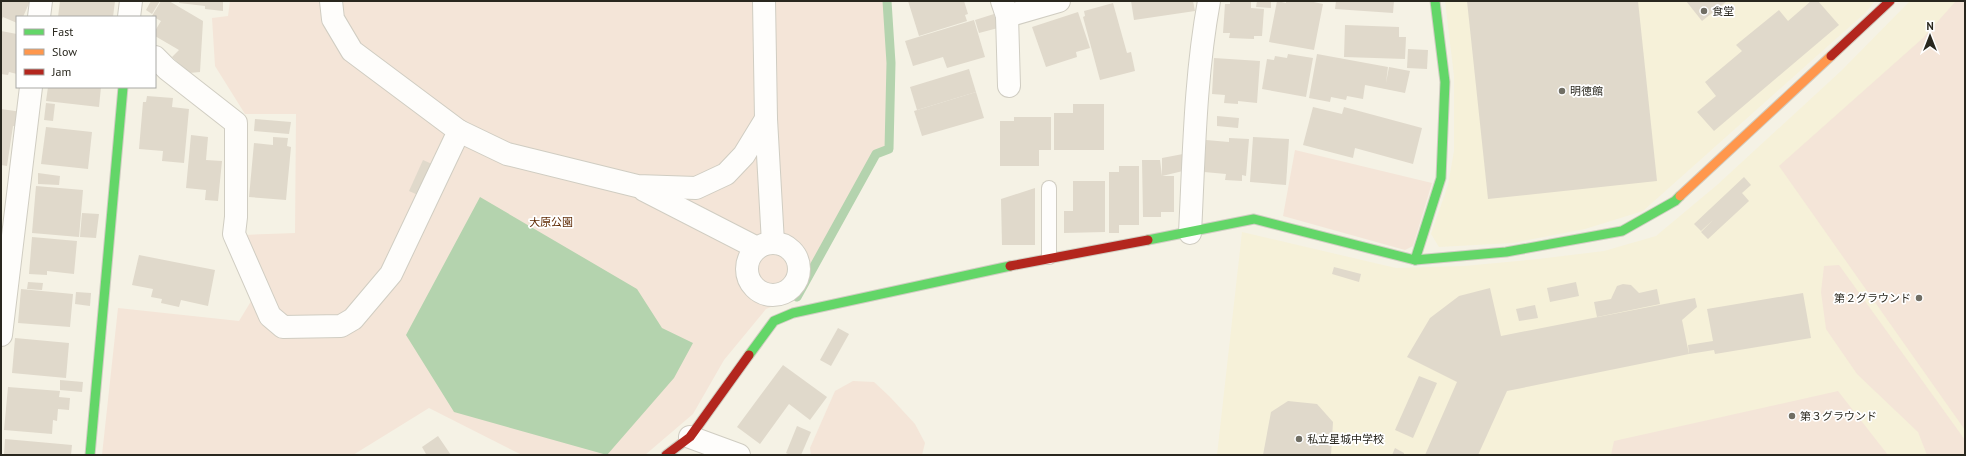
<svg xmlns="http://www.w3.org/2000/svg" width="1966" height="456" viewBox="0 0 1966 456" font-family="'PT Sans','Noto Sans JP',sans-serif">
<rect width="100%" height="100%" fill="#f5f2e5"/>
<!-- built -->
<g fill="#f6f1d9">
<path d="M1445,1H1875L1865,13L1643,211L1585,229L1513,243L1439,247L1431,234L1448,185L1454,151V76Z"/>
<path d="M1910,1H1965V455H1217L1242,232L1396,268L1464,266L1538,259L1604,251L1656,236L1717,185L1841,71Z"/>
</g>
<!-- green -->
<g fill="#f4e5d8">
<path d="M230,1H885L889,62L886,148L873,153L791,299L766,309L724,360L693,414L645,455H522L429,408L353,455H102L118,308L239,321L253,298L243,235L295,233L296,114H245L215,66L212,18L228,16Z"/>
<path d="M1956,1H1965V430L1779,166L1923,38Z"/>
<path d="M1295,150L1432,183L1413,246L1405,250L1283,216Z"/>
<path d="M1839,265L1965,440V455H1927L1918,432L1857,374L1826,329L1821,292L1824,266Z"/>
<path d="M853,381L874,382L890,397L915,424L925,443L922,455H811L810,448L835,391Z"/>
<path d="M1838,391L1888,455H1611L1614,441Z"/>
</g>
<!-- water -->
<path fill="#b4d3ae" d="M480,197L637,289L662,328L693,343L674,378L607,455L454,412L406,335Z"/>
<g fill="none" stroke-linecap="round" stroke-linejoin="round">
<!-- stream -->
<path stroke="#b4d3ae" stroke-width="9" d="M797,297L876,154L889,149L891,63L887,1"/>
</g>
<!-- building -->
<g fill="#e0d9cb">
<path d="M1,1H30L23,17H17V23L3,17L1,21Z"/>
<path d="M60,1H115L113,17H58Z"/>
<path d="M151,1H160L152,14L146,10Z"/>
<path d="M161,1H169L203,21L200,72L189,73L172,57L179,50L155,36V31L161,21L152,16Z"/>
<path d="M180,1H223V11L205,9V6L179,3Z"/>
<path d="M908,1H964L968,14L965,15L967,21L919,36Z"/>
<path d="M1131,1H1193L1195,11L1134,20Z"/>
<path d="M1230,1L1251,2V8L1264,9L1262,36H1254V39L1229,38L1230,33H1223L1225,4H1230Z"/>
<path d="M1257,1H1271V8L1256,7Z"/>
<path d="M1277,1L1286,3V1H1309L1323,4L1314,50L1269,42Z"/>
<path d="M1336,1H1394L1393,13L1335,9Z"/>
<path d="M1467,1H1638L1657,181L1488,199Z"/>
<path d="M1686,1H1727L1702,21Z"/>
<path d="M1811,1H1818L1839,25L1714,131L1697,112L1716,96L1705,82L1742,51L1736,45L1779,10L1788,21Z"/>
<path d="M1113,3L1127,53L1131,52L1135,71L1100,80L1083,17L1085,16L1084,11Z"/>
<path d="M1078,12L1090,48L1076,52L1077,57L1046,67L1032,27Z"/>
<path d="M994,14L998,28L979,33L975,20Z"/>
<path d="M974,20L985,57L947,68L943,57L913,66L905,41Z"/>
<path d="M1345,25L1399,27V37H1406L1405,59L1344,57Z"/>
<path d="M1,31L17,34V74L9,72L8,75L1,74Z"/>
<path d="M1408,49L1428,50L1427,69L1407,68Z"/>
<path d="M1288,54L1313,58L1306,97L1262,89L1267,59L1274,60L1275,56L1287,58Z"/>
<path d="M1317,54L1388,67L1386,83L1389,67L1410,71L1405,93L1365,85L1363,99L1347,96L1346,100L1331,97L1330,102L1309,98Z"/>
<path d="M1214,58L1260,61L1257,103L1238,101V104L1224,103L1225,95L1212,94Z"/>
<path d="M969,69L976,92L917,110L910,87Z"/>
<path d="M48,87H101L99,107L46,101Z"/>
<path d="M976,92L984,118L922,136L914,111Z"/>
<path d="M147,96L173,98L172,107L189,109L184,163L162,161L163,151L139,149L143,102H146Z"/>
<path d="M46,103L55,104L53,121L44,120Z"/>
<path d="M1073,104H1104V150H1054V113H1073Z"/>
<path d="M1313,107L1342,114L1344,107L1422,128L1413,164L1355,148L1353,158L1303,145Z"/>
<path d="M1,109L22,112L20,127L13,126L7,166L1,165Z"/>
<path d="M1217,116L1239,118L1238,128L1217,126Z"/>
<path d="M1014,117H1051V150H1039V166H1000V121H1014Z"/>
<path d="M255,119L291,122L289,134L254,131Z"/>
<path d="M46,127L92,132L88,169L41,164Z"/>
<path d="M191,135L208,137L206,160L222,161L218,201L205,200L206,190L186,188Z"/>
<path d="M273,137L288,138L287,146L291,147L286,200L249,197L254,143L273,145Z"/>
<path d="M1253,137L1289,139L1286,185L1250,182Z"/>
<path d="M1229,138L1249,139L1246,176L1242,175V181L1225,180L1226,174L1204,172L1206,140L1229,142Z"/>
<path d="M1183,154V171L1162,176H1174V212H1161V217H1143L1142,160H1160L1162,176V158Z"/>
<path d="M423,160L432,164L418,195L409,191Z"/>
<path d="M1119,166H1139V225H1119V233H1109V172H1119Z"/>
<path d="M38,173L60,176L59,185L38,184Z"/>
<path d="M1744,177L1751,185L1742,193L1749,201L1708,239L1701,232L1713,220L1701,231L1694,224Z"/>
<path d="M1073,181H1105V232L1064,233V211H1073Z"/>
<path d="M36,186L83,190L79,237L32,233Z"/>
<path d="M1035,188V245H1002L1001,199Z"/>
<path d="M82,213L99,214L96,238L80,237Z"/>
<path d="M32,237L77,241L74,274L47,271V275L29,274Z"/>
<path d="M139,255L215,270L208,306L181,300L179,307L161,303L162,299L151,297L153,289L132,285Z"/>
<path d="M1334,267L1361,274L1359,282L1332,274Z"/>
<path d="M28,282L43,283L42,290L27,289Z"/>
<path d="M1576,282L1579,296L1550,302L1547,288Z"/>
<path d="M1623,284L1631,285L1639,293L1657,289L1660,304L1597,317L1594,302L1611,299L1617,286Z"/>
<path d="M1490,288L1501,336L1695,298L1697,307L1682,320L1689,354L1507,391L1478,455H1425L1457,382L1407,357L1430,318L1459,296Z"/>
<path d="M21,289L73,294L70,327L18,323Z"/>
<path d="M76,292L91,293L90,306L75,304Z"/>
<path d="M1803,293L1811,338L1715,354L1714,350L1689,354L1688,345L1713,341L1707,309Z"/>
<path d="M1535,305L1538,318L1519,321L1516,309Z"/>
<path d="M838,328L849,334L831,366L820,360Z"/>
<path d="M15,338L69,343L66,378L12,373Z"/>
<path d="M783,365L827,397L810,420L789,404L760,444L737,427Z"/>
<path d="M1419,376L1437,383L1413,438L1395,430Z"/>
<path d="M60,380L83,382L82,392L60,390Z"/>
<path d="M8,387L60,391L59,397L70,398L69,410L58,409L57,421L53,420L52,434L4,430Z"/>
<path d="M1288,401L1317,404L1333,422L1331,455H1263L1271,412Z"/>
<path d="M797,426L811,432L801,455H790L786,453Z"/>
<path d="M438,436L451,455H424L426,454L422,447Z"/>
<path d="M5,439L72,445L71,455H4Z"/>
<path d="M1395,448L1404,453V455H1392Z"/>
</g>
<g fill="none" stroke-linecap="round" stroke-linejoin="round">
<defs>
<path id="lane" d="M1049,188V257"/>
<g id="street">
<path d="M764,1L766,119L773,243"/>
<path d="M1002,1L1007,16L1059,1"/>
<path d="M1007,16L1009,86"/>
<path d="M39,17L41,1"/>
<path d="M129,17L131,1"/>
<path d="M155,57L167,69L236,123V217L234,234L270,316L283,327L341,326L353,319L391,274L459,131L352,51L333,19L331,1"/>
<path d="M459,131L507,154L637,186L696,188L726,174L744,155L766,119"/>
<path d="M644,190L757,248"/>
<path d="M1190,233C1194,155 1195,77 1209,1"/>
<circle cx="773" cy="269" r="26"/>
<path d="M1,335L31,87"/>
<path d="M690,437L739,455"/>
</g>
<g id="fast">
<path d="M1148,240L1254,219L1415,260L1506,252L1622,231L1675,201L1680,196"/>
<path d="M1415,260L1441,178L1445,82L1435,1"/>
<path d="M749,355L774,321L793,313L1010,266"/>
<path d="M90,455L123,87"/>
</g>
<path id="slow" d="M1680,196L1831,56"/>
<g id="jam">
<path d="M1831,56L1890,1"/>
<path d="M1010,266L1148,240"/>
<path d="M666,455L690,437L749,355"/>
</g>
</defs>
<!-- lane casing -->
<use href="#lane" stroke="#d0cdc2" stroke-width="16"/>
<!-- street casing -->
<use href="#street" stroke="#d0cdc2" stroke-width="24"/>
<!-- fast casing -->
<use href="#fast" stroke="#d0cdc2" stroke-width="11"/>
<!-- slow casing -->
<use href="#slow" stroke="#d0cdc2" stroke-width="11"/>
<!-- jam casing -->
<use href="#jam" stroke="#d0cdc2" stroke-width="11"/>
<!-- lane -->
<use href="#lane" stroke="#fefdfb" stroke-width="14"/>
<!-- street -->
<use href="#street" stroke="#fefdfb" stroke-width="22"/>
<!-- fast -->
<use href="#fast" stroke="#63d668" stroke-width="9"/>
<!-- slow -->
<use href="#slow" stroke="#ff974d" stroke-width="9"/>
<!-- jam -->
<use href="#jam" stroke="#b3261e" stroke-width="9"/>
</g>
<!-- markers -->
<g fill="#706e64" stroke="#fff" stroke-width="1.5">
<circle cx="1704" cy="11" r="4"/>
<circle cx="1562" cy="91" r="4"/>
<circle cx="1919" cy="298" r="4"/>
<circle cx="1792" cy="416" r="4"/>
<circle cx="1299" cy="439" r="4"/>
</g>
<g text-anchor="middle" dominant-baseline="central" stroke-width="3.5" stroke-linejoin="round" paint-order="stroke">
<!-- poi labels -->
<g font-size="11" fill="#29271e" stroke="#fff" text-anchor="start">
<text x="1712" y="11">食堂</text>
<text x="1570" y="91">明徳館</text>
<text x="1911" y="298" text-anchor="end">第２グラウンド</text>
<text x="1800" y="416">第３グラウンド</text>
<text x="1307" y="439">私立星城中学校</text>
</g>
<!-- park labels -->
<g font-size="11" fill="#5f2a03" stroke="#fff">
<text x="551" y="222">大原公園</text>
</g>
</g>
<!-- border -->
<rect width="1966" height="456" fill="none" stroke="#29271e" stroke-width="4"/>
<!-- legend -->
<rect x="16" y="16" width="140" height="72" fill="#ffffff" stroke="#a9a9a5"/>
<rect x="24" y="29" width="20" height="6" fill="#63d668" stroke="#a9a9a5"/>
<text x="52" y="36" font-size="12" fill="#29271e">Fast</text>
<rect x="24" y="49" width="20" height="6" fill="#ff974d" stroke="#a9a9a5"/>
<text x="52" y="56" font-size="12" fill="#29271e">Slow</text>
<rect x="24" y="69" width="20" height="6" fill="#b3261e" stroke="#a9a9a5"/>
<text x="52" y="76" font-size="12" fill="#29271e">Jam</text>
<!-- north arrow -->
<g transform="translate(1930 36)" stroke="#ffffff" stroke-width="3" paint-order="stroke">
<path d="M0-3L7 15L0 10L-7 15Z" fill="#29271e"/>
<text y="-6" font-size="11" font-weight="bold" text-anchor="middle" fill="#29271e">N</text>
</g>
</svg>
